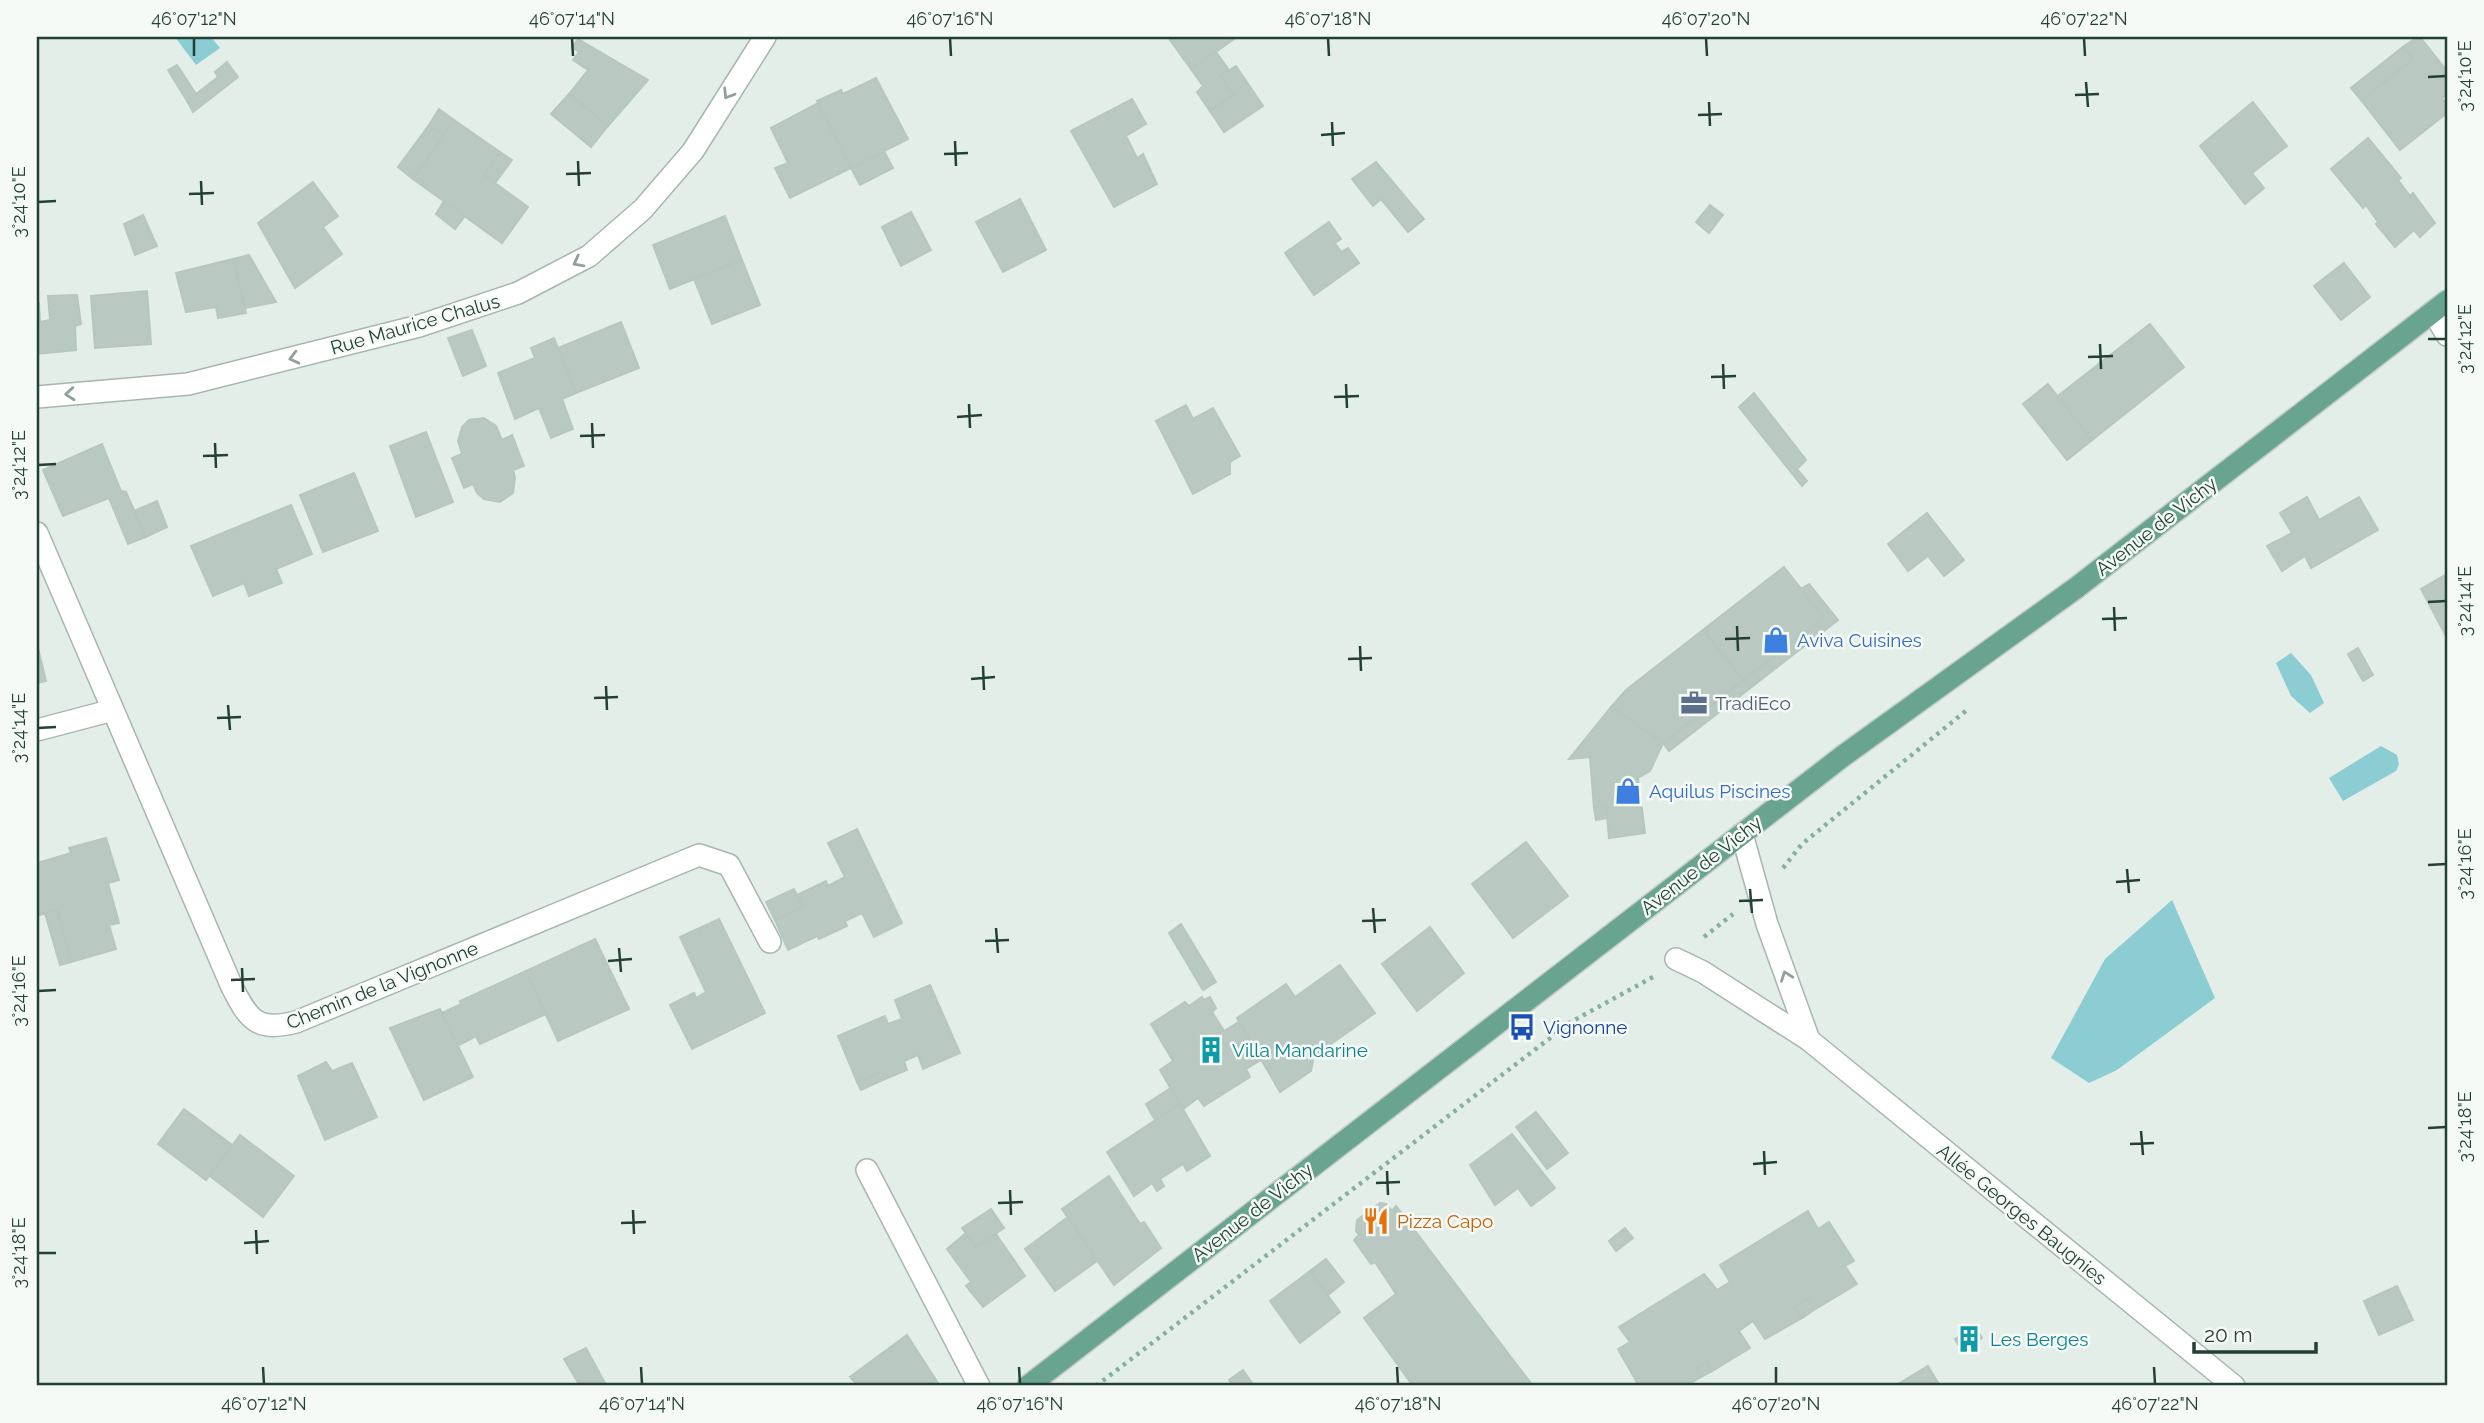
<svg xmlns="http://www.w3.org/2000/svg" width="2484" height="1423" viewBox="0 0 2484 1423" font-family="Raleway,sans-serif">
<rect width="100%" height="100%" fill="#e4eee9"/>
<!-- water -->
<g fill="#8bcdd3">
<path d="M175,37H211L220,48L196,65Z"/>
<path d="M2291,653L2311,675L2324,703L2310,713L2291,696L2276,663Z"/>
<path d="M2381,746L2397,755L2399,764L2396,771L2343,801L2329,778Z"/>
<path d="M2172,900L2215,998L2117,1070L2089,1083L2051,1058L2105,959Z"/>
</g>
<!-- building -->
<g fill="#b9c8c1" stroke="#b6c7bf" stroke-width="2">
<path d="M1175,37H1237L1191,69L1170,40Z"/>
<path d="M2417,37H2420L2447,71V94L2442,98L2447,105V113L2400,150L2361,100L2413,59L2403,47Z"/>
<path d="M578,39L648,80L608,126L569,94L588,70L573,60L579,52L572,47Z"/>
<path d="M2403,47L2413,59L2361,100L2351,88Z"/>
<path d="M1216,52L1229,70L1220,76L1234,95L1210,111L1197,92L1203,86L1191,69Z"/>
<path d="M227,62L238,77L193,112L187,101L218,77L215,72Z"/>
<path d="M177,65L196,94L187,101L168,70Z"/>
<path d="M1236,66L1263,106L1224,132L1210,111L1234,95L1220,76Z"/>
<path d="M876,78L908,139L851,168L817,101L841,90L843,94Z"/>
<path d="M569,94L608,126L591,147L551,114Z"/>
<path d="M1132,99L1146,124L1126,136L1137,158L1143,154L1157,184L1114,207L1071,131Z"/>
<path d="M2253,102L2287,146L2252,173L2264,188L2245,204L2200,146Z"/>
<path d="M818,103L851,168L790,198L775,168L788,163L771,128Z"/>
<path d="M439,109L454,120L444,135L429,125Z"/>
<path d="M454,120L500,152L484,175L528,207L502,243L413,179Z"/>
<path d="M429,125L444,135L413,179L398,167Z"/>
<path d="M2368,138L2401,178L2398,180L2410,196L2413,193L2435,223L2420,237L2414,230L2395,247L2376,224L2378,222L2366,205L2363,208L2331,169Z"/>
<path d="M884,151L893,168L860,185L851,168Z"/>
<path d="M500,152L512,160L495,183L484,175Z"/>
<path d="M1376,162L1424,219L1408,232L1381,199L1373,206L1352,179Z"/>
<path d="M313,182L338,216L323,227L342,254L295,288L258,223Z"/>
<path d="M1020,199L1046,250L1003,272L976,222Z"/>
<path d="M444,201L465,216L455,229L436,214Z"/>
<path d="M1710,205L1723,215L1709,233L1696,222Z"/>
<path d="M911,212L931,250L901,266L882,227Z"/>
<path d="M143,215L157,246L135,255L124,224Z"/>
<path d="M725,216L742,260L670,289L653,245Z"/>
<path d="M1329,222L1341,239L1335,243L1341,252L1348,248L1359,263L1314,295L1285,253Z"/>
<path d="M249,255L276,302L244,308L233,259Z"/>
<path d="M233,259L246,313L218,318L216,307L186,312L176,273Z"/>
<path d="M742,260L760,305L712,324L694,279Z"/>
<path d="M2344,263L2370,297L2341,320L2314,286Z"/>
<path d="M147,291L151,344L95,348L91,296Z"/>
<path d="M77,295L81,324L75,326L76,350L37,354V303H39L40,322L50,320L48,296Z"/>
<path d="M621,322L639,368L576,393L558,348Z"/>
<path d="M2150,324L2184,367L2092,440L2058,396Z"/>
<path d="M472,330L486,366L463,376L448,338Z"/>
<path d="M554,338L576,393L562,399L573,429L551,438L539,408L515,419L498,373L535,358L531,348Z"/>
<path d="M2048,384L2092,440L2067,460L2023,404Z"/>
<path d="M1754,393L1806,460L1797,469L1807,481L1802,486L1739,407Z"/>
<path d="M1186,405L1193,419L1213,408L1240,456L1230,462V474L1193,494L1156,421Z"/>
<path d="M484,418L496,426L502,440L512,435L524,466L513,470L515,478L513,493L500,502L484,499L477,493L473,484L464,488L452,458L462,454L458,441L462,427L469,420Z"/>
<path d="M426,432L453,502L416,517L390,446Z"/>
<path d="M102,444L121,491L126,492L146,537L128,544L109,498L63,516L43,470Z"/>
<path d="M354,473L378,531L323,552L300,495Z"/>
<path d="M2307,497L2319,520L2359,497L2378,530L2311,568L2305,556L2282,571L2267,546L2292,533L2280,513Z"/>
<path d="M157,501L167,527L146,537L134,511Z"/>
<path d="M291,505L312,554L276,569L282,583L249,596L244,583L213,596L191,546Z"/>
<path d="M1927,513L1964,560L1944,576L1928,556L1908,571L1888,544Z"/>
<path d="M1784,567L1824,618L1743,680L1703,630Z"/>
<path d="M2447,574V638L2421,589Z"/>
<path d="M1809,584L1838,620L1669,751L1663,743L1824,618L1801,589Z"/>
<path d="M1703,630L1743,680L1663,743L1611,707L1626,690Z"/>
<path d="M37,644L46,681L37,683Z"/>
<path d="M2358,648L2373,675L2363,681L2348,654Z"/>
<path d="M1611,707L1663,743L1650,771L1638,778L1645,833L1609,838L1606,806L1594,808L1590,757L1569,759Z"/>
<path d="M1606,806L1607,818L1596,820L1594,808Z"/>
<path d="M857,829L902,923L874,937L862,913L845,921L847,926L819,939L817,936L788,950L775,920L803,907L797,895L826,881L828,886L845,877L828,843Z"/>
<path d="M106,838L119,880L108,883L119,923L109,925L116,949L71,962L57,910L37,916V863L71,853L69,848Z"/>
<path d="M1526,842L1568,896L1513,938L1472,884Z"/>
<path d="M794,889L803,907L775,920L766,902Z"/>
<path d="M57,910L71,962L60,965L45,913Z"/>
<path d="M719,919L765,1013L692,1049L670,1005L694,993L696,998L706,992L680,937Z"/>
<path d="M1181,924L1216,982L1203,990L1169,933Z"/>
<path d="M1430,927L1464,973L1417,1011L1382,964Z"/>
<path d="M595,939L629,1009L558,1041L526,971Z"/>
<path d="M1340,965L1375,1013L1311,1058L1313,1061L1311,1071L1280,1092L1237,1018L1286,984L1295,997Z"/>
<path d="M526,971L546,1014L480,1044L476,1036L457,1046L442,1013L461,1004L460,1001Z"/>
<path d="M930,985L960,1053L923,1069L918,1055L904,1061L907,1070L885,1079L881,1072L857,1082L838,1036L885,1016L888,1024L902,1019L895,1000Z"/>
<path d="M1202,997L1204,1000L1210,997L1216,1008L1212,1012L1224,1031L1239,1022L1261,1060L1246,1069L1250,1077L1204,1106L1198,1098L1183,1109L1160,1070L1173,1061L1151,1024L1185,1002L1189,1006Z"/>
<path d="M440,1009L473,1077L424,1100L390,1028Z"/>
<path d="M326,1062L332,1071L352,1063L377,1117L325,1140L298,1076Z"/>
<path d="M881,1072L885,1079L861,1090L857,1082Z"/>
<path d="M1171,1088L1180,1104L1155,1120L1146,1104Z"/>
<path d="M1180,1104L1210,1156L1187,1171L1183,1164L1160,1179L1164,1186L1157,1191L1152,1183L1134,1196L1107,1152Z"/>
<path d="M184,1109L232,1145L206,1180L158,1144Z"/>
<path d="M1536,1112L1568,1153L1547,1169L1516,1127Z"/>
<path d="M1512,1134L1555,1188L1531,1206L1518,1188L1495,1205L1470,1165Z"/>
<path d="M240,1135L294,1176L263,1217L210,1176Z"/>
<path d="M1109,1176L1140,1224L1144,1222L1161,1248L1114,1285L1062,1209Z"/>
<path d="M1380,1203L1386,1204L1392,1211L1396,1206L1533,1386H1413L1364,1318L1396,1294L1375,1262L1371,1264L1354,1240L1359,1235L1356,1231L1357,1220Z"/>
<path d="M991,1209L1004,1228L976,1247L962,1228Z"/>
<path d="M1808,1211L1818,1229L1829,1222L1854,1261L1845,1266L1857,1284L1814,1310L1807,1299L1795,1307L1802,1318L1765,1339L1753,1321L1739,1331L1750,1348L1712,1371L1706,1361L1696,1369L1701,1377L1686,1386H1639L1618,1349L1630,1342L1619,1327L1704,1274L1717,1290L1730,1282L1720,1265Z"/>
<path d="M1068,1217L1097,1261L1055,1291L1025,1249Z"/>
<path d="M1625,1228L1633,1238L1616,1251L1609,1241Z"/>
<path d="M965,1234L976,1247L996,1234L1025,1276L983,1307L966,1286L971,1282L947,1249Z"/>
<path d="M1326,1259L1344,1282L1328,1295L1310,1271Z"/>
<path d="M1310,1271L1340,1312L1300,1343L1270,1301Z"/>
<path d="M2397,1286L2413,1320L2379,1335L2364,1301Z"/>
<path d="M1807,1299L1814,1310L1802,1318L1795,1307Z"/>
<path d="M1975,1327L1982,1338L1962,1351L1955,1339Z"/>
<path d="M907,1335L938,1383L934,1386H858L850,1377Z"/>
<path d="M586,1348L606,1385L580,1386L564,1359Z"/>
<path d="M1706,1361L1712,1371L1701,1377L1696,1369Z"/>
<path d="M1928,1366L1940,1386H1895Z"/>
<path d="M1243,1370L1254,1386H1233L1229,1380Z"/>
</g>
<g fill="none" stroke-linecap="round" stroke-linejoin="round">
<defs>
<g id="minor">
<path d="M2433,312L2447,335"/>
<path d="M37,397L188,384L419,326L518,293L589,256L643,209L693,151L765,37"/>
<path d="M37,533L232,987C249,1020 257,1032 296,1022L699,855L729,865L770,942"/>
<path d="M37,730L113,710"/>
<path d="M1742,834L1767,924L1809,1040"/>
<path d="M1676,959L1703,972L1809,1040L2234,1386"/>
<path d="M867,1170L979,1386"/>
</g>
<path id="major" d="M1028,1386L1843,756L2076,588L2447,301"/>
</defs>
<!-- minor casing -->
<use href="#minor" stroke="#a6b6b0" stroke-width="24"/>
<!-- major casing -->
<use href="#major" stroke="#c1cac7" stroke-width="24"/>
<!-- path -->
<g stroke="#84b2a0" stroke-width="4.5" stroke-dasharray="3.5 5" stroke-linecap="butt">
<path d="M1783,868L1802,844L1967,710"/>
<path d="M1704,937L1733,914"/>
<path d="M1096,1386L1571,1022L1653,977"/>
</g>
<!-- minor -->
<use href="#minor" stroke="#fff" stroke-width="21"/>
<!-- major -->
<use href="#major" stroke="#68a490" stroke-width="21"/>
</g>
<!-- one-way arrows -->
<defs><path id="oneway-chevron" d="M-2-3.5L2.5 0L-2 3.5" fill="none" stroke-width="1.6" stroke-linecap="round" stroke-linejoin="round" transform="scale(1.75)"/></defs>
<g stroke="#91a09a">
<use href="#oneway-chevron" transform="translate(728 94) rotate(122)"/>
<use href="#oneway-chevron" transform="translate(578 262) rotate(152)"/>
<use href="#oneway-chevron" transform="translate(294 358) rotate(166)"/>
<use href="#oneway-chevron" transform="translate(70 394) rotate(175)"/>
<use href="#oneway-chevron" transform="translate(1786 976) rotate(-110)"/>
</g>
<!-- ticks -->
<path fill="none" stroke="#234036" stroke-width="2.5" d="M194,38V56M572,38L573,56M950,38L951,56M1328,38L1329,56M1706,38L1707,56M2084,38L2085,56M2428,77L2446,76M2086,82L2088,107M2075,95L2099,94M1709,102L1710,126M1698,115L1722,114M1332,122L1333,146M1321,135L1345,133M955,141L956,166M944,154L968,153M578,161L579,186M566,174L591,173M201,181L202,205M189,194L214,193M38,202L56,201M2428,339H2446M2100,344L2101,369M2088,357L2113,356M1723,364L1724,389M1711,377L1736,376M1346,384L1347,408M1334,397L1359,396M969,404L970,428M957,417L982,415M592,423L593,448M580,436L605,435M215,443L216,468M203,456L228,455M38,465L56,464M2428,602L2446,601M2114,607L2115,631M2102,619L2127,618M1737,626L1738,651M1725,639L1750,638M1360,646L1361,671M1348,659L1372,658M983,666L984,690M971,679L995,677M606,686L607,710M594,698L618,697M228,705L230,730M217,718L241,717M38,728L56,727M2428,865L2446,864M2127,869L2129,893M2116,882L2140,880M1750,889L1752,913M1739,901L1763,900M1373,908L1375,933M1362,921L1386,920M996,928L998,953M985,941L1009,940M619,948L621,972M608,961L632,959M242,968L243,992M231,980L255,979M38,991L56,990M2428,1128L2446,1127M2141,1131L2143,1155M2130,1144L2154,1143M1764,1151L1765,1175M1753,1164L1777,1162M1387,1171L1388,1195M1376,1183L1400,1182M1010,1190L1011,1215M998,1203L1023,1202M633,1210L634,1234M621,1223L646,1222M256,1230L257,1254M244,1243L269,1241M38,1253H56M263,1367L264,1384M641,1367L642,1384M1019,1367L1020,1384M1397,1367L1398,1384M1776,1367V1384M2154,1367L2155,1384"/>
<!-- icons -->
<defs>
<symbol id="shop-bare" viewBox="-9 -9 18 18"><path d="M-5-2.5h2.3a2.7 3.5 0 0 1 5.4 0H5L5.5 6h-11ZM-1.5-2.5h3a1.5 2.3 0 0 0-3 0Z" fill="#3f7fe0" stroke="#f5faf7" stroke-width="2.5" paint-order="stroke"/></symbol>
<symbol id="office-bare" viewBox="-9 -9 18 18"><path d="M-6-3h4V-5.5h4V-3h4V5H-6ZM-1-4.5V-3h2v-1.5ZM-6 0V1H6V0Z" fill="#5c6f8a" stroke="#f5faf7" stroke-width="2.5" paint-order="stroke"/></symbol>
<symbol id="bus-bare" viewBox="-9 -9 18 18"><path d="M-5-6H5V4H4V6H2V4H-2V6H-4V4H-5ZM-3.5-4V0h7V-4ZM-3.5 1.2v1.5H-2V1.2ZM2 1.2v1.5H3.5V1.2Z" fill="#1a4fb4" stroke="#f5faf7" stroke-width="2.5" paint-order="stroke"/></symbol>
<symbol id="building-bare" viewBox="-9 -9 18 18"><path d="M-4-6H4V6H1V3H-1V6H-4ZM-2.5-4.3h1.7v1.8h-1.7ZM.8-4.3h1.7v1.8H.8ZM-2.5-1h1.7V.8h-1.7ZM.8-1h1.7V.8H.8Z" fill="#0f9aa8" stroke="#f5faf7" stroke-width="2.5" paint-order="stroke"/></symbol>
<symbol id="restaurant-bare" viewBox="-9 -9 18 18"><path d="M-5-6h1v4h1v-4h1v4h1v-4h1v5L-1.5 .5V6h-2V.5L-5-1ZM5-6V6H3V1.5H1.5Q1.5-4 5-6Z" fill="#e8710a" stroke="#f5faf7" stroke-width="2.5" paint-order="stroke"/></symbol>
</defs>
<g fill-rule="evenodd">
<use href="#shop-bare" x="1757" y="621" width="38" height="38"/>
<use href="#office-bare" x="1675" y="684" width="38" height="38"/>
<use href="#shop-bare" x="1609" y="772" width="38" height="38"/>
<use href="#bus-bare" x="1503" y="1008" width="38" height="38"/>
<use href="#building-bare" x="1192" y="1031" width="38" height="38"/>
<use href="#restaurant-bare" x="1357" y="1202" width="38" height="38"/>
<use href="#building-bare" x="1950" y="1320" width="38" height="38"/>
</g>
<g text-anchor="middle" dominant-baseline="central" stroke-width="5" stroke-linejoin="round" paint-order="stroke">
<!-- street labels -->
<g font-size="19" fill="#234036" stroke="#f5faf7">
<text transform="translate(415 324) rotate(-16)">Rue Maurice Chalus</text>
<text transform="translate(2156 526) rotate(-38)">Avenue de Vichy</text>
<text transform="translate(1701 865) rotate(-38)">Avenue de Vichy</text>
<text transform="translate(382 985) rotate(-22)">Chemin de la Vignonne</text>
<text transform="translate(1252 1212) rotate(-38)">Avenue de Vichy</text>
<text transform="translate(2022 1214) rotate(39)">Allée Georges Baugnies</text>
</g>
<!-- shop labels -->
<g font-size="19" fill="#366cbe" stroke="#f5faf7" text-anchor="start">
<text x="1797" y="640">Aviva Cuisines</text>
<text x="1649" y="791">Aquilus Piscines</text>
</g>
<!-- service labels -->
<g font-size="19" fill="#4e5e75" stroke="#f5faf7" text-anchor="start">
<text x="1715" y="703">TradiEco</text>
</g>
<!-- transit labels -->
<g font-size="19" fill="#164399" stroke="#f5faf7" text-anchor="start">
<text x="1543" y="1027">Vignonne</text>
</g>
<!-- culture labels -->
<g font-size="19" fill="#0d838f" stroke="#f5faf7" text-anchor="start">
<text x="1232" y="1050">Villa Mandarine</text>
<text x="1990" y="1339">Les Berges</text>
</g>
<!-- food labels -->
<g font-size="19" fill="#c56008" stroke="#f5faf7" text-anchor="start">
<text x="1397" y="1221">Pizza Capo</text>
</g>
</g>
<!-- border -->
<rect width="2484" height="1423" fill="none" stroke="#f5faf7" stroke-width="77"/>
<!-- scale -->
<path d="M2194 1342v10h122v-10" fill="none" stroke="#234036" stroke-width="3.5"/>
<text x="2204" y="1342" font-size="21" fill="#234036" stroke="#f5faf7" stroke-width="5" paint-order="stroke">20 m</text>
<rect x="38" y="38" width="2408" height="1346" fill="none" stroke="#234036" stroke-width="2.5"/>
<g font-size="18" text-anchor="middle" fill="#234036">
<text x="194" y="25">46°07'12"N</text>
<text x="572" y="25">46°07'14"N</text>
<text x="950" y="25">46°07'16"N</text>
<text x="1328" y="25">46°07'18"N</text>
<text x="1706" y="25">46°07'20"N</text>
<text x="2084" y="25">46°07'22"N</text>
<text transform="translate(2465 76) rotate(-90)" y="6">3°24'10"E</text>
<text transform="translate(19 202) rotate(-90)" y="6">3°24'10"E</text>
<text transform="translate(2465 339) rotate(-90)" y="6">3°24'12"E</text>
<text transform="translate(19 465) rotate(-90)" y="6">3°24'12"E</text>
<text transform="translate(2465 601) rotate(-90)" y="6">3°24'14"E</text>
<text transform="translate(19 728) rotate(-90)" y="6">3°24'14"E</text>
<text transform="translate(2465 864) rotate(-90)" y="6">3°24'16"E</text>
<text transform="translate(19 991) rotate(-90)" y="6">3°24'16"E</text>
<text transform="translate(2465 1127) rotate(-90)" y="6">3°24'18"E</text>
<text transform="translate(19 1253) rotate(-90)" y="6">3°24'18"E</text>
<text x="264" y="1410">46°07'12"N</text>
<text x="642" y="1410">46°07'14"N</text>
<text x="1020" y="1410">46°07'16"N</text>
<text x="1398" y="1410">46°07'18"N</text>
<text x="1776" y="1410">46°07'20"N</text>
<text x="2155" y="1410">46°07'22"N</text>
</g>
</svg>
